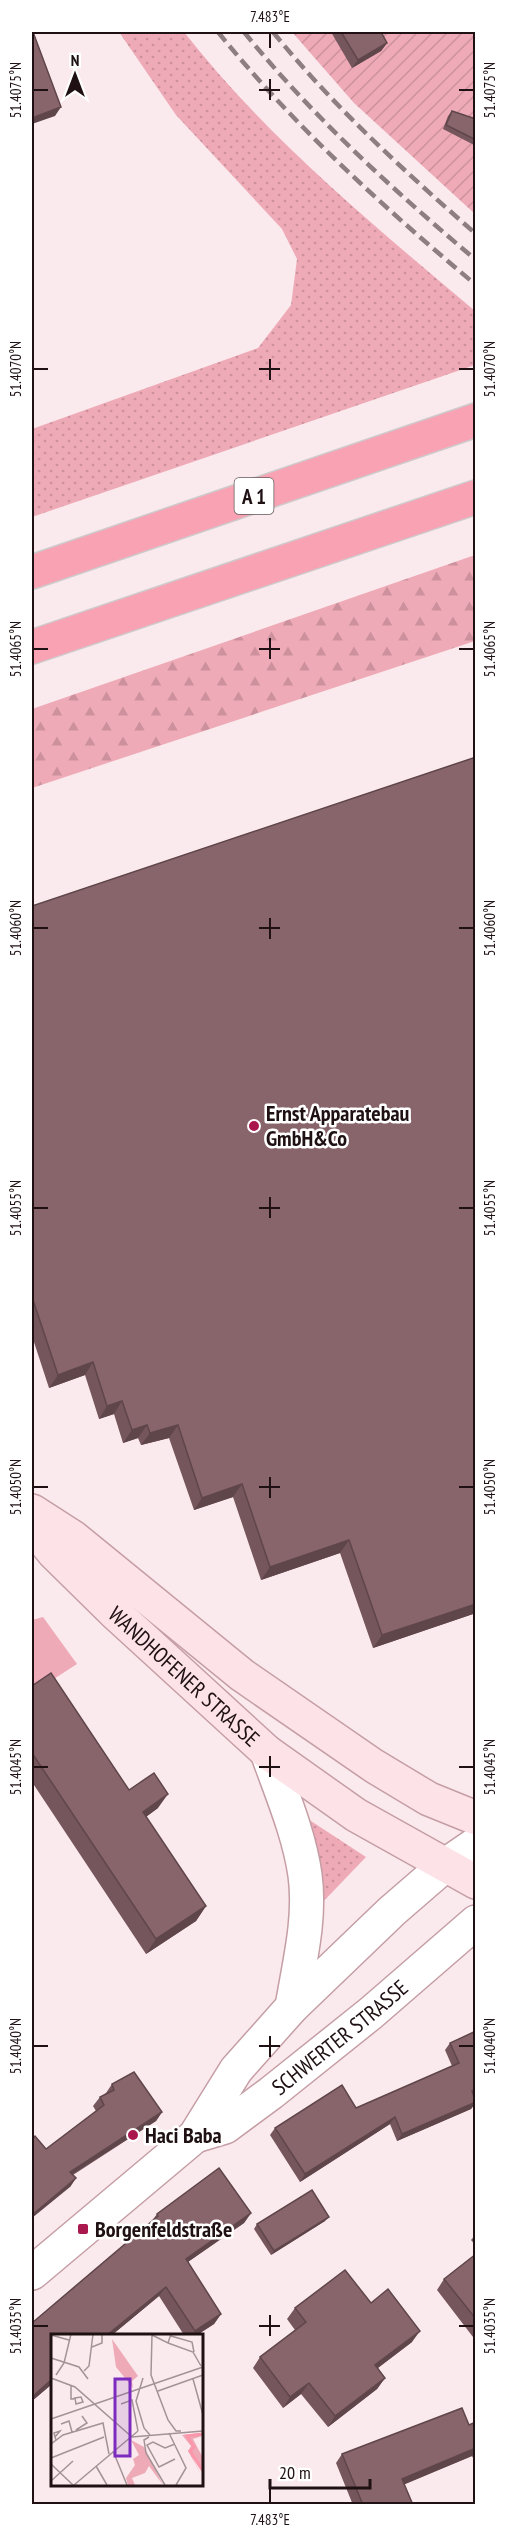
<svg xmlns="http://www.w3.org/2000/svg" width="507" height="2536" viewBox="0 0 507 2536" font-family="'PT Sans Narrow',sans-serif">
<defs>
<pattern id="grass-dots" width="8" height="8" patternUnits="userSpaceOnUse" patternTransform="scale(1.5)"><rect width="8" height="8" fill="#eeaab7"/><path d="M2 2h.1M6 6h.1" fill="none" stroke="#cc919c" stroke-width="1.8" stroke-linecap="round"/></pattern>
<pattern id="forest-firs" width="22" height="20" patternUnits="userSpaceOnUse" patternTransform="scale(1.5)"><rect width="22" height="20" fill="#eeaab7"/><path d="M5 1l3.5 6h-7zM16 11l3.5 6h-7z" fill="#cc919c"/></pattern>
<pattern id="garden-furrows" width="10" height="10" patternUnits="userSpaceOnUse" patternTransform="scale(1.5)"><rect width="10" height="10" fill="#eeaab7"/><path d="M-1 1l2-2M0 10L10 0M9 11l2-2" fill="none" stroke="#cc919c"/></pattern>
</defs>
<rect width="100%" height="100%" fill="#fbeaed"/>
<!-- grass -->
<g fill="url(#grass-dots)">
<path d="M119,32H184C268,139 372,224 475,311V365L32,517V429L258,348L291,305L297,259L282,229L176,115Z"/>
<path d="M311,1821L366,1857L319,1906L304,1827Z"/>
</g>
<!-- forest -->
<path fill="url(#forest-firs)" d="M475,555V641L32,788V709Z"/>
<!-- garden -->
<path fill="url(#garden-furrows)" d="M292,32H475V214L354,103Z"/>
<!-- pitch -->
<path fill="#eeaab7" d="M43,1617L77,1664L32,1693V1620Z"/>
<g fill="none" stroke-linecap="round" stroke-linejoin="round">
<defs>
<g id="minor">
<path d="M267,1752C281,1792 299,1833 305,1875C311,1919 299,1964 292,2007"/>
<path id="s1" d="M195,2136L225,2127L271,2093L371,2013L476,1922"/>
<path d="M32,2273L195,2136L236,2070L292,2007L392,1911L444,1866L476,1844"/>
</g>
<g id="secondary">
<path d="M32,1511L74,1538L242,1675L374,1766L429,1799L476,1818"/>
<path id="s2" d="M32,1526L54,1553L114,1612L267,1752L356,1815L476,1882"/>
</g>
<g id="motorway">
<path d="M32,572L476,420"/>
<path d="M32,647L476,497"/>
</g>
</defs>
<!-- minor casing -->
<use href="#minor" stroke="#c59ea5" stroke-width="36"/>
<!-- secondary casing -->
<use href="#secondary" stroke="#c59ea5" stroke-width="36"/>
<!-- motorway casing -->
<use href="#motorway" stroke="#cecacb" stroke-width="36"/>
<!-- minor -->
<use href="#minor" stroke="#fff" stroke-width="33"/>
<!-- secondary -->
<use href="#secondary" stroke="#fde3e8" stroke-width="33"/>
<!-- motorway -->
<use href="#motorway" stroke="#f8a2b4" stroke-width="33"/>
<!-- rail -->
<g stroke="#8d7e81" stroke-width="4.5" stroke-dasharray="12 6" stroke-linecap="butt">
<path d="M218,32C294,126 383,207 476,285"/>
<path d="M244,32C312,116 393,190 476,260"/>
<path d="M273,32C333,106 404,171 476,234"/>
</g>
</g>
<!-- wall -->
<g fill="#75565c">
<path d="M331,32H381L387,43L381,51L352,68Z"/>
<path d="M452,111L476,119V146L443,129L448,116Z"/>
<path d="M476,757V1613L373,1648L340,1553L261,1580L233,1497L194,1510L169,1438L141,1445L138,1438L123,1443L114,1414L99,1419L85,1375L49,1388L32,1336V906Z"/>
<path d="M32,1686L129,1790L158,1808L146,1817L206,1906L196,1921L146,1954L32,1782Z"/>
<path d="M450,2043L476,2100V2103L471,2109L397,2141L390,2124L300,2182L270,2135L275,2128L356,2108L452,2066L445,2050Z"/>
<path d="M112,2084L162,2112L156,2121L73,2175L76,2178L70,2187L46,2149L96,2111L93,2106L100,2097L106,2093Z"/>
<path d="M219,2168L251,2213L244,2223L188,2262L221,2314L214,2324L197,2335H184L159,2296L112,2335H52V2384L32,2401V2323L151,2222L157,2214Z"/>
<path d="M325,2221L271,2255L254,2229L257,2224Z"/>
<path d="M476,2234V2246L471,2240Z"/>
<path d="M476,2254V2335L473,2337L437,2290L444,2279Z"/>
<path d="M371,2303L412,2342L378,2368L385,2378L377,2389L328,2427L301,2394L283,2408L253,2368L260,2357L295,2330L287,2319L295,2308Z"/>
<path d="M476,2422V2464L472,2456L404,2484L413,2505H353L336,2463L342,2454L469,2425Z"/>
</g>
<!-- shaded-wall -->
<g fill="#5f464b">
<path d="M387,43L381,51L352,68L358,60Z"/>
<path d="M61,107L55,116L32,124V118Z"/>
<path d="M93,1362L85,1375L49,1388L58,1375Z"/>
<path d="M122,1401L114,1414L99,1419L107,1406Z"/>
<path d="M147,1425L138,1438L123,1443L132,1430Z"/>
<path d="M178,1425L169,1438L141,1445L150,1433Z"/>
<path d="M242,1484L233,1497L194,1510L202,1498Z"/>
<path d="M349,1540L340,1553L261,1580L270,1567Z"/>
<path d="M476,1604V1613L373,1648L382,1635Z"/>
<path d="M168,1794L158,1808L133,1826L143,1812Z"/>
<path d="M206,1906L196,1921L146,1954L156,1939Z"/>
<path d="M476,2102L471,2109L397,2141L402,2134Z"/>
<path d="M162,2112L156,2121L63,2180L70,2172Z"/>
<path d="M395,2117L390,2124L300,2182L305,2174Z"/>
<path d="M76,2178L70,2187L32,2218V2215Z"/>
<path d="M251,2213L244,2223L179,2268L186,2259Z"/>
<path d="M329,2217L325,2221L271,2255L274,2251Z"/>
<path d="M166,2287L159,2296L112,2335H107Z"/>
<path d="M221,2314L214,2324L197,2335H192L195,2331Z"/>
<path d="M420,2331L412,2342L367,2376L375,2365Z"/>
<path d="M385,2378L377,2389L328,2427L335,2416Z"/>
<path d="M52,2379V2384L32,2401V2397Z"/>
<path d="M309,2383L301,2394L283,2408L290,2397Z"/>
<path d="M476,2448V2451L472,2456L396,2488L402,2479Z"/>
</g>
<!-- building -->
<g fill="#88646b" stroke="#5f464b" stroke-width="1.5">
<path d="M32,32H33L61,107L32,118Z"/>
<path d="M341,32H381L387,43L358,60Z"/>
<path d="M452,111L476,119V140L446,125Z"/>
<path d="M476,757V1604L382,1635L349,1540L270,1567L242,1484L202,1498L178,1425L150,1433L147,1425L132,1430L122,1401L107,1406L93,1362L58,1375L32,1297V906Z"/>
<path d="M51,1673L129,1790L154,1773L168,1794L143,1812L206,1906L156,1939L32,1753V1686Z"/>
<path d="M476,2031V2089L472,2091L476,2102L402,2134L395,2117L305,2174L275,2128L342,2085L356,2108L459,2063L450,2043Z"/>
<path d="M134,2072L162,2112L70,2172L76,2178L32,2215V2139L35,2136L46,2149L104,2105L100,2097L114,2090L112,2084Z"/>
<path d="M219,2168L251,2213L186,2259L221,2314L195,2331L166,2287L107,2335H52V2379L32,2397V2323L158,2216L157,2214Z"/>
<path d="M312,2190L329,2217L274,2251L257,2224Z"/>
<path d="M476,2254V2319L444,2279Z"/>
<path d="M345,2270L371,2303L388,2289L420,2331L375,2365L385,2378L335,2416L309,2383L290,2397L260,2357L306,2322L295,2308Z"/>
<path d="M462,2408L469,2425L476,2422V2448L402,2479L413,2505H363L342,2454Z"/>
</g>
<!-- ticks -->
<path fill="none" stroke="#1e1013" stroke-width="2" d="M270,33V48M270,79V100M33,90H48M259,90H280M459,90H474M270,359V380M33,369H48M259,369H280M459,369H474M270,638V659M33,649H48M259,649H280M459,649H474M270,918V939M33,928H48M259,928H280M459,928H474M270,1197V1218M33,1208H48M259,1208H280M459,1208H474M270,1477V1498M33,1487H48M259,1487H280M459,1487H474M270,1756V1777M33,1767H48M259,1767H280M459,1767H474M270,2036V2057M33,2046H48M259,2046H280M459,2046H474M270,2315V2336M33,2326H48M259,2326H280M459,2326H474M270,2488V2503"/>
<!-- markers -->
<g fill="#a9174d" stroke="#fff" stroke-width="2">
<circle cx="254" cy="1126" r="6"/>
<circle cx="133" cy="2135" r="6"/>
<rect x="77" y="2223" width="12" height="12" rx="3"/>
</g>
<g text-anchor="middle" dominant-baseline="central" stroke-width="5" stroke-linejoin="round" paint-order="stroke">
<!-- shield labels -->
<rect fill="#fff" stroke="#62585a" stroke-width="1.5" x="234.5" y="478" width="39" height="36" rx="4.5"/>
<g font-size="21" font-weight="bold" fill="#1e1013">
<text x="254" y="496">A 1</text>
</g>
<!-- poi labels -->
<g font-size="22" font-weight="bold" fill="#1e1013" stroke="#fff" text-anchor="start">
<text x="266" y="1113">Ernst Apparatebau<tspan x="266" dy="25">GmbH&amp;Co</tspan></text>
<text x="145" y="2135">Haci Baba</text>
<text x="95" y="2229">Borgenfeldstraße</text>
</g>
<!-- street labels -->
<g font-size="22" fill="#1e1013" stroke="#fff">
<text stroke="none"><textPath href="#s2" startOffset="214">WANDHOFENER STRASSE</textPath></text>
<text stroke="none"><textPath href="#s1" startOffset="177">SCHWERTER STRASSE</textPath></text>
</g>
</g>
<!-- overview -->
<g transform="translate(51 2334)">
<rect width="152" height="152" fill="#fbeaed"/>
<path d="M151,99V102L142,105L151,122V137L141,123L151,142L137,117L140,112L131,101ZM80,106L93,113L112,151L98,132L94,139L81,144L84,151H77L75,144L84,131L82,125L88,121Z" fill="#eeaab7"/>
<path d="M61,5L87,42L81,47L82,54L65,33Z" fill="#eeaab7"/>
<path fill="none" stroke="#fb96ab" stroke-width="3" d="M152,100L136,102L143,113L139,117L152,137"/>
<path fill="none" stroke="#a39396" stroke-width="1.5" d="M120,0L117,9L101,1L100,41L117,86L125,97H130M0,1L18,6M120,2L141,8L143,18M117,9L142,18L150,32M41,13L51,9V0M0,24L28,33L37,45M33,37L38,32L42,0M5,41L13,29L20,0M0,44L24,53L81,103L152,97M92,44L85,67L93,94L99,101M142,45L152,81M20,51V65H22L24,64L30,63L32,68L25,70L24,64M107,57L152,41M70,70L81,66L87,97M0,85L152,33M10,90L18,87L21,98M25,96L36,89L31,82M118,99L135,134L125,151M4,103L9,97L3,99L4,103L5,106M98,103L93,106L95,119L114,151M0,110L12,101L52,89L58,120M62,117L76,151M0,124L53,103M124,125L108,133L96,111L102,108L114,114L124,110M0,130L22,151M45,132L56,151M0,147L22,127M23,151L87,97"/>
<path fill="#7b2cbf" fill-opacity="0.15" stroke="#7b2cbf" stroke-width="3" d="M64,45H79V122H64Z"/>
<rect width="152" height="152" fill="none" stroke="#1e1013" stroke-width="3"/>
</g>
<!-- border -->
<rect width="507" height="2536" fill="none" stroke="#ffffff" stroke-width="66"/>
<!-- north arrow -->
<g transform="translate(75 75)" stroke="#ffffff" stroke-width="4.5" paint-order="stroke">
<path d="M0-4.5L10 22L0 15L-10 22Z" fill="#1e1013"/>
<text y="-9" font-size="16" font-weight="bold" text-anchor="middle" fill="#1e1013">N</text>
</g>
<!-- scale -->
<path d="M270 2479v9h100v-9" fill="none" stroke="#1e1013" stroke-width="3"/>
<text x="279" y="2479" font-size="18" fill="#1e1013" stroke="#ffffff" stroke-width="4.5" paint-order="stroke">20 m</text>
<rect x="33" y="33" width="441" height="2470" fill="none" stroke="#1e1013" stroke-width="2"/>
<g font-size="15" text-anchor="middle" fill="#1e1013">
<text x="270" y="22">7.483°E</text>
<text transform="translate(16 90) rotate(-90)" y="5">51.4075°N</text>
<text transform="translate(490 90) rotate(-90)" y="5">51.4075°N</text>
<text transform="translate(16 369) rotate(-90)" y="5">51.4070°N</text>
<text transform="translate(490 369) rotate(-90)" y="5">51.4070°N</text>
<text transform="translate(16 649) rotate(-90)" y="5">51.4065°N</text>
<text transform="translate(490 649) rotate(-90)" y="5">51.4065°N</text>
<text transform="translate(16 928) rotate(-90)" y="5">51.4060°N</text>
<text transform="translate(490 928) rotate(-90)" y="5">51.4060°N</text>
<text transform="translate(16 1208) rotate(-90)" y="5">51.4055°N</text>
<text transform="translate(490 1208) rotate(-90)" y="5">51.4055°N</text>
<text transform="translate(16 1487) rotate(-90)" y="5">51.4050°N</text>
<text transform="translate(490 1487) rotate(-90)" y="5">51.4050°N</text>
<text transform="translate(16 1767) rotate(-90)" y="5">51.4045°N</text>
<text transform="translate(490 1767) rotate(-90)" y="5">51.4045°N</text>
<text transform="translate(16 2046) rotate(-90)" y="5">51.4040°N</text>
<text transform="translate(490 2046) rotate(-90)" y="5">51.4040°N</text>
<text transform="translate(16 2326) rotate(-90)" y="5">51.4035°N</text>
<text transform="translate(490 2326) rotate(-90)" y="5">51.4035°N</text>
<text x="270" y="2525">7.483°E</text>
</g>
</svg>
